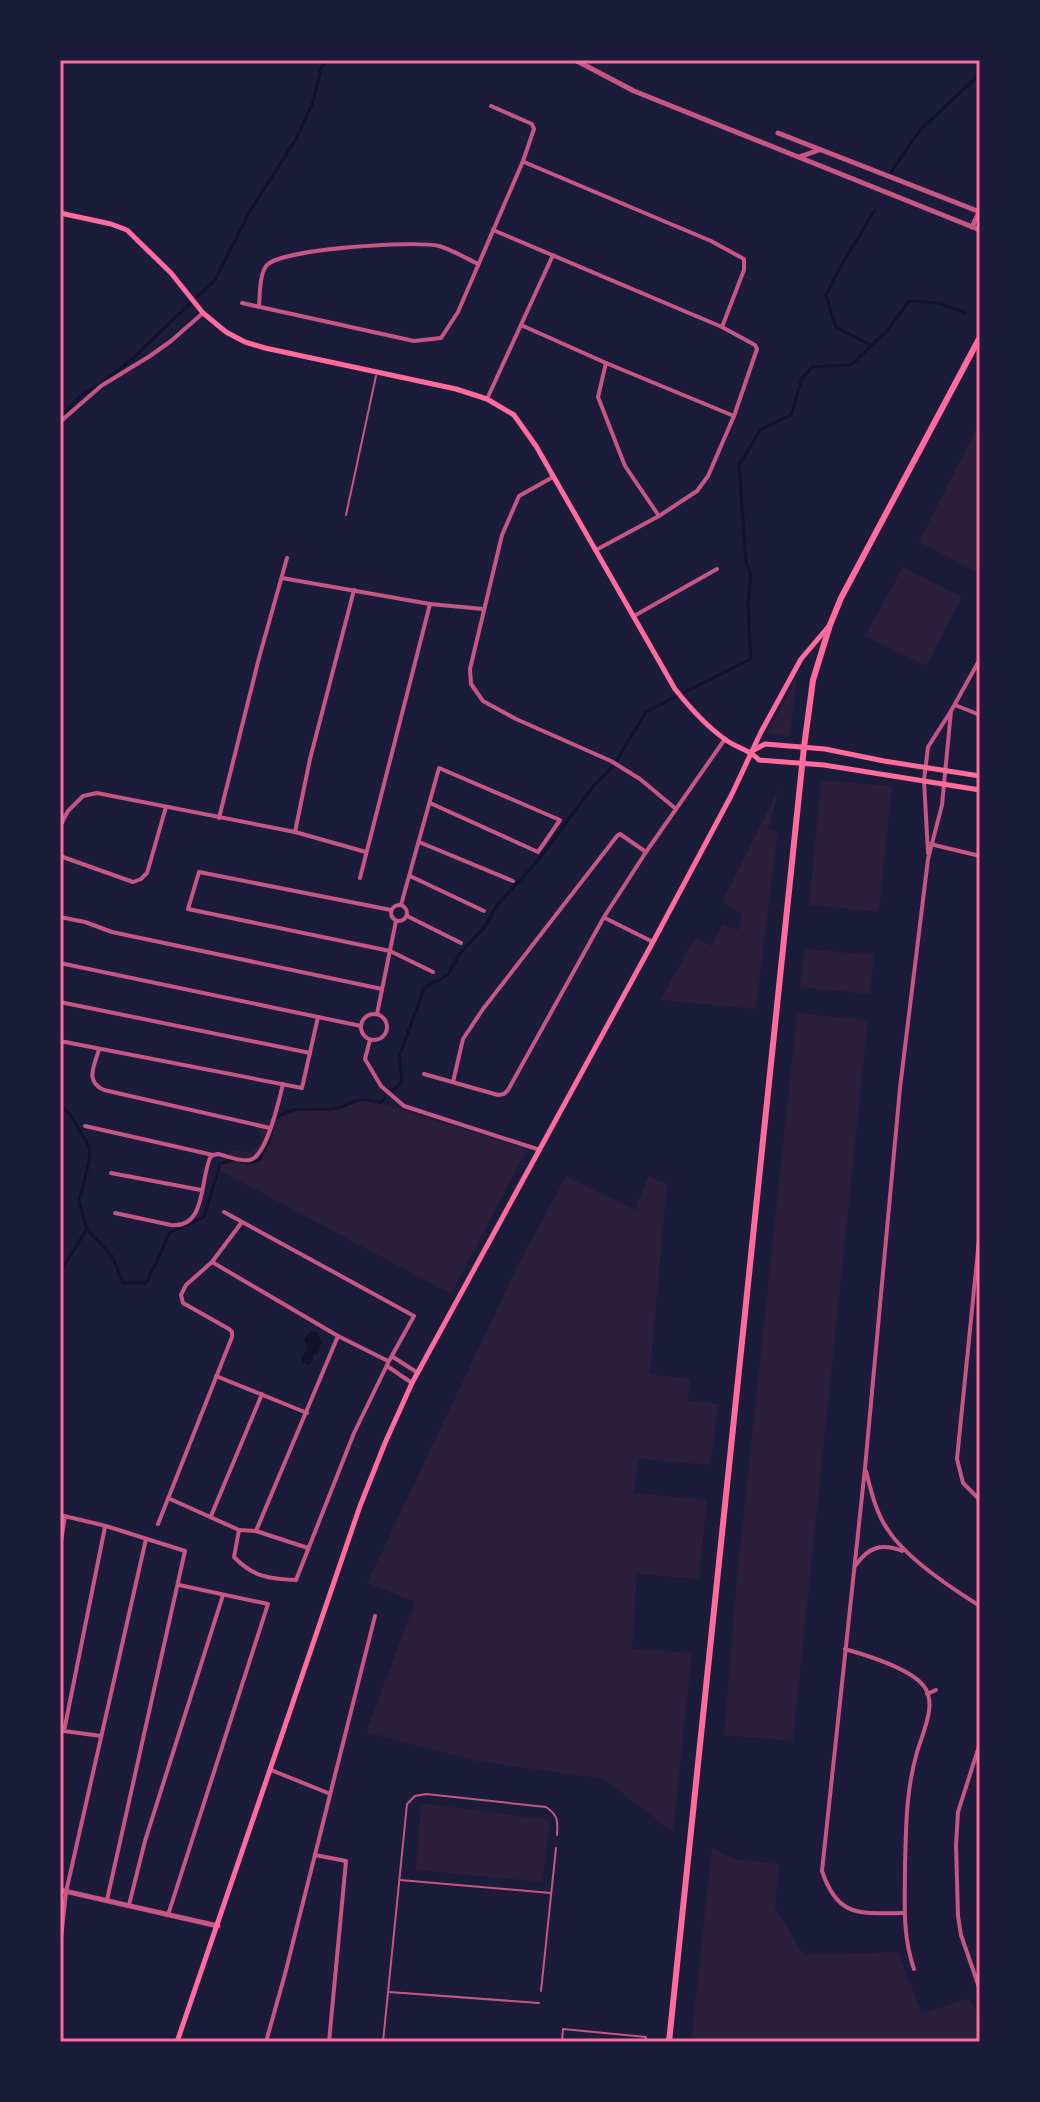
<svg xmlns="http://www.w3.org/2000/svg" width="1040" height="2102" viewBox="0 0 1040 2102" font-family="'IBM Plex Serif',serif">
<rect width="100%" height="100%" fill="#1b1b3a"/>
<!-- green -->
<g fill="#2a1e3b">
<path d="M980,422V562L975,571L919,542Z"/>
<path d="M903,567L962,597L926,666L865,636Z"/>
<path d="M797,676L790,737L767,733Z"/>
<path d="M821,780L892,786L879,912L809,905Z"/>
<path d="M779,788L768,830L778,832L756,1009L660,1000L695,938L712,946L722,924L738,930L742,914L722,902Z"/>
<path d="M804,949L874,955L870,994L800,987Z"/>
<path d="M797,1013L868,1020L793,1741L724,1735L737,1576Z"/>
<path d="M365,1099L527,1149L451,1294L219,1170L221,1165L231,1160L229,1150L249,1152L263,1140L255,1122L276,1119L297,1109L334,1110Z"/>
<path d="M566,1176L635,1210L648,1176L667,1184L650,1374L690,1379L688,1401L719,1404L710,1465L639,1459L634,1493L707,1500L699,1579L637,1574L632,1649L692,1653L673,1832L604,1779L476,1761L366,1732L415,1602L367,1583L519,1263Z"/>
<path d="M421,1803L550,1820L542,1882L416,1870Z"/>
<path d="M712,1848L735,1859L779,1864L775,1908L804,1955L898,1952L922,2014L968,1998L980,2017V2042H691Z"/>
</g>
<!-- water -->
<path fill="#12122b" d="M311,1331L318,1333L322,1343L319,1348V1353L313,1355L312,1363L307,1365L302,1361V1356L308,1350L304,1339Z"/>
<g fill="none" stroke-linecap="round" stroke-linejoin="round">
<!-- stream -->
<g stroke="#12122b" stroke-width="3">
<path d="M891,172L920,130L980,74"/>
<path d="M871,345L836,327L826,295L839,269L875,210"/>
<path d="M60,417L83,394L100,385L134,357L215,280L250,211L296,139L313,102L321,68L328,60"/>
<path d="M393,1090L402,1081L399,1057L424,988L448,975L460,953L484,928L497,905L536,863L595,784L613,766L646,712L751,659L748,606L751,574L746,561L739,465L761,429L791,415L802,378L812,367L851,365L887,331L909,301L940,303L965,313"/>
<path d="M60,1105L71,1116L90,1148L89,1162L79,1202L87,1229L112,1256L123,1283H146L161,1253L169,1233L204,1217L220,1164L232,1160"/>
<path d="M275,1119C299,1103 305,1112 331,1109C354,1107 351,1094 381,1103L385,1098"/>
<path d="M240,1161L248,1163L259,1160L270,1139L273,1126"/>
<path d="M60,1272L87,1229"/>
</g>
<!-- service -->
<g stroke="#c65784" stroke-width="2">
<path d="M346,515L376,376"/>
<path d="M400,1880L551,1893"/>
<path d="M541,1991L556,1848"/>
<path d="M389,1992L539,2003"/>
<path d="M383,2042L407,1804L415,1796L426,1794L546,1807C558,1815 558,1821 557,1835"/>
<path d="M562,2042L563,2029L646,2037L645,2042"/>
</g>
<!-- minor -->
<g stroke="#c65784" stroke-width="4">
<path d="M524,162L711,241L744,259V270L722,327"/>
<path d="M493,230L722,327L755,345L757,349L734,416L708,476L697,491L659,516L596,550"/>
<path d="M242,303L414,341L441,338L458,312L523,161L534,129L532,124L491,106"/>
<path d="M259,307C260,296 259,274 267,265C281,249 416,240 439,246C452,250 466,258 478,264"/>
<path d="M521,325L606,363L734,416"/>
<path d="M606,363L598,397L625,466L659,516"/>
<path d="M487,399L553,255"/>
<path d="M60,422L101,386L150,356L171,341L203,313"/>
<path d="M553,477L519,496L502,535L470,669L471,684L483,701L516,719L611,761L640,779L676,809"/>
<path d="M282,578L430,604L483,609"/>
<path d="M634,616L717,569"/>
<path d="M955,705L980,715"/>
<path d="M219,818L259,658L287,558"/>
<path d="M60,826L68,811L83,796L97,793L295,832L366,852"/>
<path d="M295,832L310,759L354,590"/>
<path d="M419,842L513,881"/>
<path d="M930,844L980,856"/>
<path d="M928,853L924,780L928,747L951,711L980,659"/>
<path d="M60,856L133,882L141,879L147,873L166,807"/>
<path d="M410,876L484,911"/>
<path d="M360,878L430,604"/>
<circle cx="399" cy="913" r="8"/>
<path d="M401,905L439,768L560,820L538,852L430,803"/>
<path d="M391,910L199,872L188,909L390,951L433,972"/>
<path d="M407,916L461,943"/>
<path d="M60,917L85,922L112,932L382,989"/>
<path d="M605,918L653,942"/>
<path d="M60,963L361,1026"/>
<path d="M60,1002L310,1053"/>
<circle cx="374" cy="1027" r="13"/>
<path d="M377,1014L396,921"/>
<path d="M370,1040L365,1059L381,1086L404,1106L540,1150"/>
<path d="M60,1041L302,1088L318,1017"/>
<path d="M99,1049C95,1065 84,1081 104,1090L270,1128"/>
<path d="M424,1074L498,1095L504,1094L508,1090L604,917L646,852L725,739"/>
<path d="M453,1082L463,1039L483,1009L617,836L620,834L646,852"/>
<path d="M85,1126L213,1155"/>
<path d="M111,1173L201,1190"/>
<path d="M224,1212L414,1316L389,1361L354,1433L296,1580C270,1579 253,1577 234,1557L239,1530"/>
<path d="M115,1213L171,1225C206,1229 200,1181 210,1158L213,1155L218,1154C227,1156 241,1162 250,1160C267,1156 279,1100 283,1084"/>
<path d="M980,1230L957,1459L963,1483L980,1500"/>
<path d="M212,1262L338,1336L388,1361"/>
<path d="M393,1357L418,1373"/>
<path d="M387,1366L412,1383"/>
<path d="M216,1376L307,1413"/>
<path d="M866,1471C871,1491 876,1513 888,1530C906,1558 951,1588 980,1606"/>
<path d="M168,1498L239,1530L256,1531L308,1548"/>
<path d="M60,1515L106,1526L185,1551L107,1900"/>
<path d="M211,1516L262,1394"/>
<path d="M158,1524L232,1337V1332L229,1329L183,1303L181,1295L186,1285L212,1262L242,1222"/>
<path d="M256,1531L338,1336"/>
<path d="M60,1548L65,1516"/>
<path d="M856,1565C868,1547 882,1543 902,1551"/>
<path d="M845,1649C866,1655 909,1668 923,1685C939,1704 921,1735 916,1756C906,1792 906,1828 905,1866C905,1901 902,1935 914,1969"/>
<path d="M927,1694L936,1690"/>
<path d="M101,1736L64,1731L105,1527"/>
<path d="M980,1743L958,1812L956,1845L958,1916L961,1935L980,1990"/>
<path d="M271,1770L328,1793"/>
<path d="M315,1855L346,1861L329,2042"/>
<path d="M129,1905L145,1841L223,1595"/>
<path d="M904,1913C861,1913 838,1919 822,1871L865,1468L900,1088L928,859L942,805L951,711"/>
<path d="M168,1915L268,1604L179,1585"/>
<path d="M60,1948L66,1892L146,1539"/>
<path d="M266,2042L285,1974L375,1616"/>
</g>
<!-- tertiary -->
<g stroke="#c65784" stroke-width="5">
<path d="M575,60L634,91L980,230"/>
<path d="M778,133L980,212"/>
<path d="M799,157L819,150"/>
<path d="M972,227L979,212"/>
<path d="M60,1890L218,1926"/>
</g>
<!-- secondary -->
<g stroke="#ff6b9d" stroke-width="5">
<path d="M60,213L111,224L127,230L171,273L203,313L226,332L245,342L265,348L456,389L487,399L514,415L536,446L675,689C690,708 706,726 726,740C737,748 750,750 759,760L824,765L980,790"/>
<path d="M752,751L765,744L825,749L884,761L980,776"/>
<path d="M177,2042L360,1506L385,1443L412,1383L653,942L732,794L761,732L801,659L829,626"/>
</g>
<!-- trunk -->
<path stroke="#ff6b9d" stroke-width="6" d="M669,2042L804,747L813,680L830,625L841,598L980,337"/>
</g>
<!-- border -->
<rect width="1040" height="2102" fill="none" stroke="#1b1b3a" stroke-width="124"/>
<rect x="62" y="62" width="916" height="1978" fill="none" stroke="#ff6b9d" stroke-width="3"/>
</svg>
